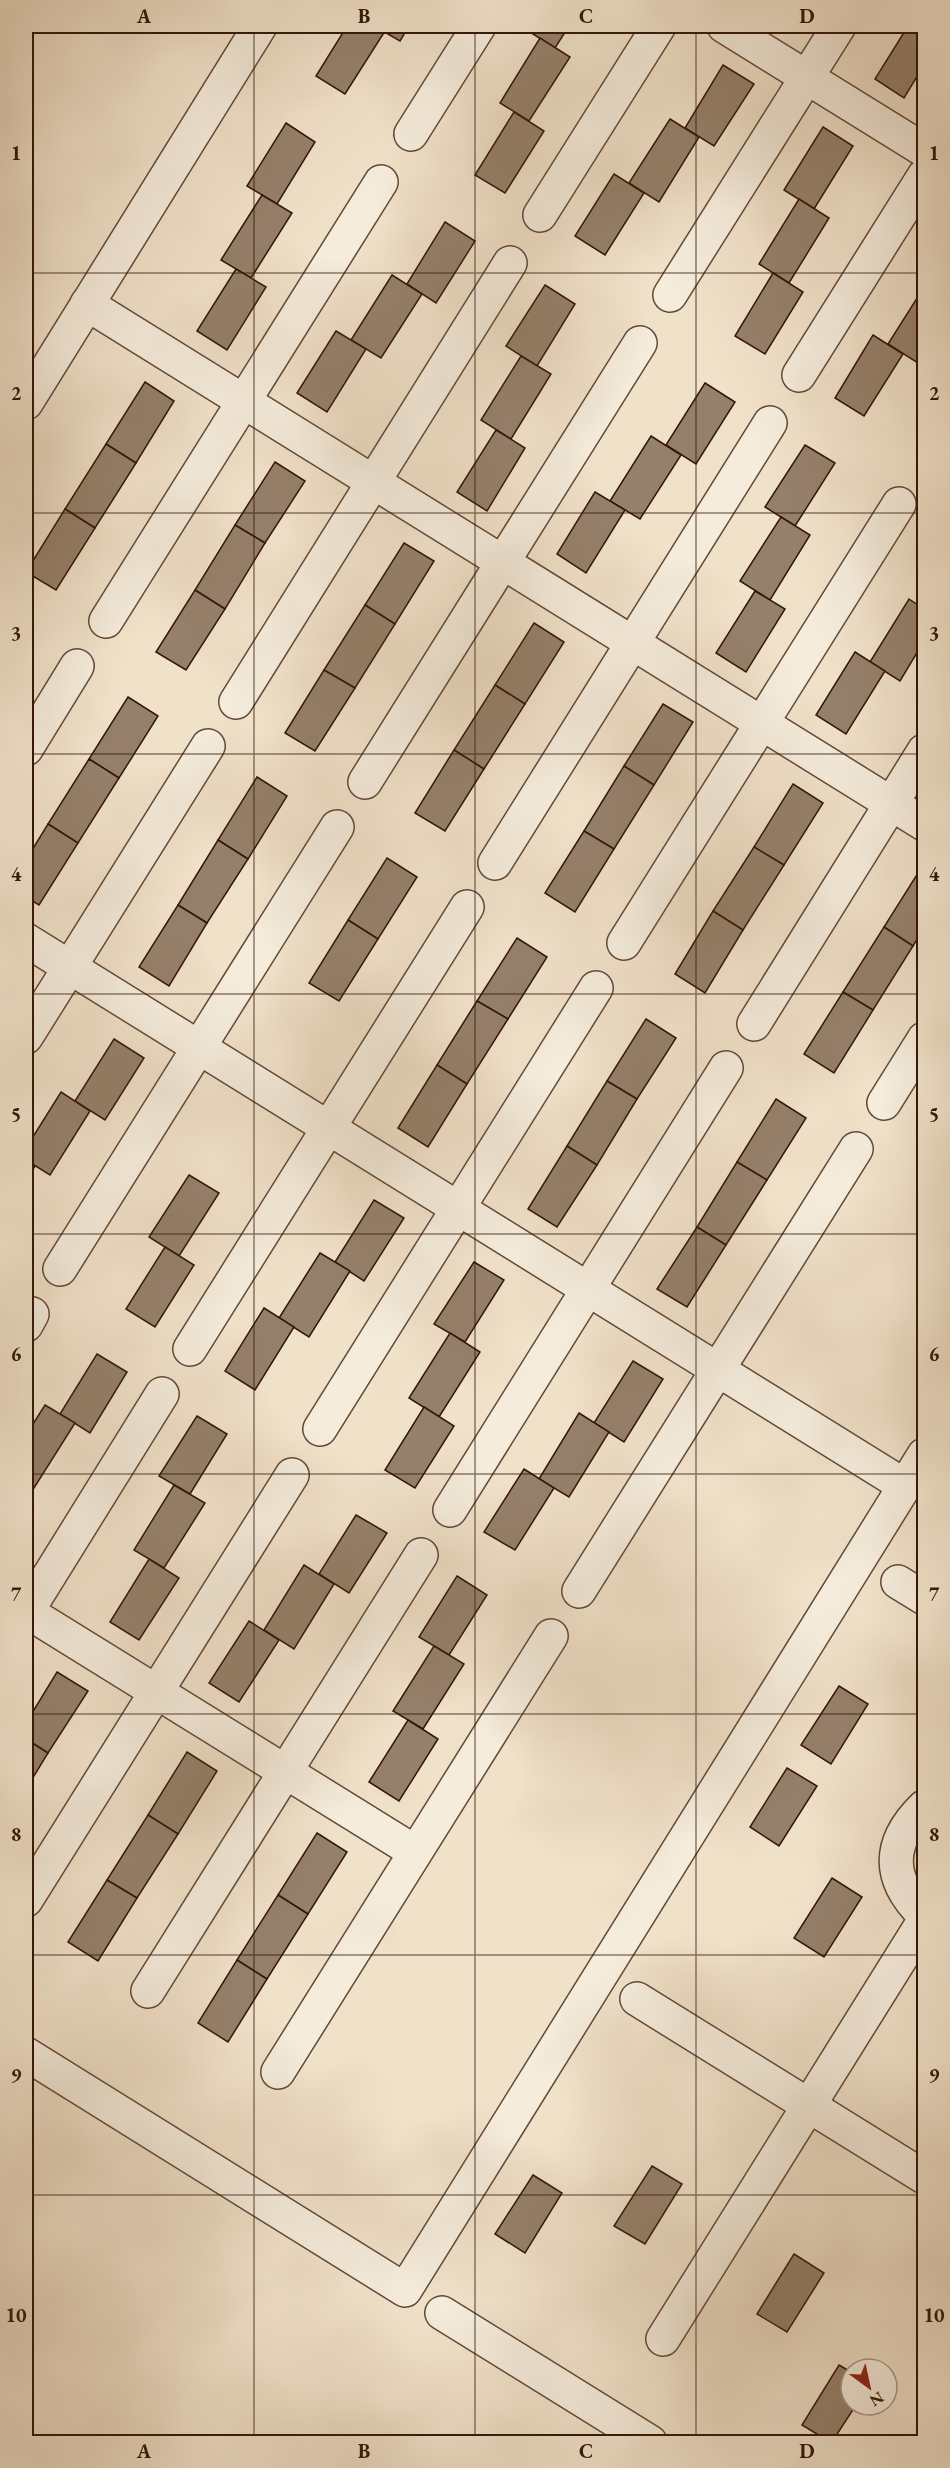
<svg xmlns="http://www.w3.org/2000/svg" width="950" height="2468" viewBox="0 0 950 2468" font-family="'EB Garamond',serif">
<rect width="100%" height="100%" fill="#f0e1c9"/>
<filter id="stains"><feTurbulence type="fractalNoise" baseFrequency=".00333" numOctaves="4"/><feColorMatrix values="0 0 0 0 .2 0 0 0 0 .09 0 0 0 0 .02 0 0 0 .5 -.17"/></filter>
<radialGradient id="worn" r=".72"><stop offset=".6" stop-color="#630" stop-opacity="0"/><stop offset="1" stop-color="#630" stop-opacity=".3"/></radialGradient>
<!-- building -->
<g fill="#95806b" stroke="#321605" stroke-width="1.5">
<path d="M347,26H374L385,31L345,94L316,76Z"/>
<path d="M374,26H409L400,41Z"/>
<path d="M527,26H569L555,48L525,29Z"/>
<path d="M908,26H924V65L904,98L875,79Z"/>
<path d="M540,38L570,57L529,121L500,103Z"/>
<path d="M723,65L754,84L714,146L685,128Z"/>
<path d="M514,112L544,131L505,193L475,175Z"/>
<path d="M670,119L699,137L659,202L629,183Z"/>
<path d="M286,123L315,142L277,204L247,186Z"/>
<path d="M823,127L853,146L814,209L784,190Z"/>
<path d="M614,174L644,193L605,255L575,236Z"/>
<path d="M262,195L292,213L251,278L221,260Z"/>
<path d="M799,199L829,218L789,283L759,264Z"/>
<path d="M445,222L475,241L436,303L407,284Z"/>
<path d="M236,269L266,287L227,350L197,331Z"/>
<path d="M773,273L803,292L765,354L735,336Z"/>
<path d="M392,275L422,294L381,358L351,340Z"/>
<path d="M545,285L575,304L537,366L506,346Z"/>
<path d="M924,287V353L918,363L888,344Z"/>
<path d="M336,331L366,349L327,412L297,393Z"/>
<path d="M873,335L903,354L864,416L835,398Z"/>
<path d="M521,356L551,374L511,439L481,420Z"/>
<path d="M145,382L174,401L136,463L106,444Z"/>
<path d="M705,383L735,402L696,464L666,445Z"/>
<path d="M496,430L525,448L487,511L457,492Z"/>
<path d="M651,436L681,455L640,519L610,501Z"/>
<path d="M106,444L136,463L95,528L65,509Z"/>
<path d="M805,445L835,463L795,526L765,507Z"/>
<path d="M275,462L305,481L265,543L235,525Z"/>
<path d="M595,492L625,510L586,573L557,554Z"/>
<path d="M65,509L95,528L56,590L26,572Z"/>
<path d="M781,517L810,535L770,600L740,581Z"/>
<path d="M235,525L265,543L225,609L195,590Z"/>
<path d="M404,543L434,561L395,624L365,605Z"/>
<path d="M195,590L225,609L186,670L156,652Z"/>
<path d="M755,591L785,609L746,672L716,653Z"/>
<path d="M909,599L924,609V641L900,681L870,662Z"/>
<path d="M365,605L395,624L355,688L324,670Z"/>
<path d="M534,623L564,642L525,704L495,685Z"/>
<path d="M855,652L885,671L846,734L816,715Z"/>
<path d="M324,670L355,688L315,751L285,733Z"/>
<path d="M495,685L525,704L484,769L454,750Z"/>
<path d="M128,697L158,716L119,778L89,759Z"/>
<path d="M663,704L693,722L654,785L624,766Z"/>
<path d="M454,750L484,769L445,831L415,813Z"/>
<path d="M89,759L119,778L78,843L48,824Z"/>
<path d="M624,766L654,785L614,849L584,831Z"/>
<path d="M257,777L287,796L248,859L218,840Z"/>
<path d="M793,784L823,803L784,865L754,847Z"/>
<path d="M48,824L78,843L39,905L26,897V860Z"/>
<path d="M584,831L614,849L575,912L545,893Z"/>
<path d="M218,840L248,859L207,923L178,905Z"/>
<path d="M754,847L784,865L743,930L713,911Z"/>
<path d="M387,858L417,877L378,939L348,920Z"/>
<path d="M923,865L924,928L913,946L884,927Z"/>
<path d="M178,905L207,923L169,986L139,967Z"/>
<path d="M713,911L743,930L705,993L675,974Z"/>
<path d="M348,920L378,939L339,1001L309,983Z"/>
<path d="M884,927L913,946L873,1010L843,992Z"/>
<path d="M517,938L547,957L508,1019L477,1001Z"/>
<path d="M843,992L873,1010L834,1073L804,1054Z"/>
<path d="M477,1001L508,1019L467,1084L437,1065Z"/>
<path d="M646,1019L676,1038L637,1099L607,1081Z"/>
<path d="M114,1039L144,1058L105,1120L75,1101Z"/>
<path d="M437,1065L467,1084L428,1147L398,1128Z"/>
<path d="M607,1081L637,1099L597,1165L567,1146Z"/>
<path d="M61,1092L90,1111L50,1175L26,1160V1148Z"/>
<path d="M776,1099L806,1118L767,1180L737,1162Z"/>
<path d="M567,1146L597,1165L557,1227L528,1209Z"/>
<path d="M26,1160L35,1166L26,1181Z"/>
<path d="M737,1162L767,1180L726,1245L697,1227Z"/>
<path d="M189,1175L219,1193L179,1256L149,1237Z"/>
<path d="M374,1200L404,1218L364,1281L335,1262Z"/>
<path d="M697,1227L726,1245L687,1307L657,1289Z"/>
<path d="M165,1247L194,1265L155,1327L126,1309Z"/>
<path d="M320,1253L350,1271L309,1337L279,1318Z"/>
<path d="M474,1262L504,1280L465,1342L434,1324Z"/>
<path d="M264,1308L294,1327L255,1390L225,1371Z"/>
<path d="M450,1333L480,1352L439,1417L409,1398Z"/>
<path d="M97,1354L127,1372L90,1433L60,1414Z"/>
<path d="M633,1361L663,1379L624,1442L594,1423Z"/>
<path d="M45,1405L75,1423L34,1488L26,1483V1435Z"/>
<path d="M424,1407L454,1426L415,1488L385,1470Z"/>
<path d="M579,1413L609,1432L569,1497L539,1479Z"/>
<path d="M197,1416L227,1434L190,1494L159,1476Z"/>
<path d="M524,1469L554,1488L515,1550L484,1532Z"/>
<path d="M174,1485L205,1503L164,1568L134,1550Z"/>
<path d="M356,1515L387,1533L349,1593L319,1574Z"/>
<path d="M149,1559L179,1578L139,1640L110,1622Z"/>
<path d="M304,1565L334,1584L294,1649L264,1630Z"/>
<path d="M457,1576L487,1595L449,1655L419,1637Z"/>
<path d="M249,1621L279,1640L239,1702L209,1683Z"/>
<path d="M434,1646L464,1664L423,1729L393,1711Z"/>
<path d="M57,1672L88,1691L48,1753L26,1739V1723Z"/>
<path d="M839,1686L868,1704L831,1764L801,1745Z"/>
<path d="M408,1720L438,1739L399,1801L369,1782Z"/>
<path d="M26,1739L48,1753L26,1789Z"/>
<path d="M187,1752L217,1771L178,1834L148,1815Z"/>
<path d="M787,1768L817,1786L779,1846L750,1827Z"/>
<path d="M148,1815L178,1834L137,1898L107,1880Z"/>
<path d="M317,1833L347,1852L308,1914L278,1895Z"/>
<path d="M832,1878L862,1897L824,1957L794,1938Z"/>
<path d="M107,1880L137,1898L98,1961L68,1942Z"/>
<path d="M278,1895L308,1914L267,1979L237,1960Z"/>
<path d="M237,1960L267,1979L228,2042L198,2023Z"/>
<path d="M652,2166L682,2184L645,2244L614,2226Z"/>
<path d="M533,2175L562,2193L525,2253L495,2234Z"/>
<path d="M794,2254L824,2273L787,2332L757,2314Z"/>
<path d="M839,2365L851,2372V2405H856L832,2442H830L802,2425Z"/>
</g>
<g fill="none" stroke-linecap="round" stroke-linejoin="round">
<defs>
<g id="minor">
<path d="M724,26L924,150"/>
<path d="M411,134L479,26"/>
<path d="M540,215L659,26"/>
<path d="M670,295L839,26"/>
<path d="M87,304L924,824"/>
<path d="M799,375L924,176"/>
<path d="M26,403L260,26"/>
<path d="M106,621L381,182"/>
<path d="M236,702L510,263"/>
<path d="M26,749L77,666"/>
<path d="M365,782L640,343"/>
<path d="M495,863L770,423"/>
<path d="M26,940L905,1486"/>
<path d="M624,943L899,504"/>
<path d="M754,1024L924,751"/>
<path d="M26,1037L208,746"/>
<path d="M884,1103L924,1039"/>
<path d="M60,1269L337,827"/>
<path d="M26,1325L32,1314"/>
<path d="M190,1349L467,907"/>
<path d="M320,1429L596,988"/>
<path d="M450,1510L726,1068"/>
<path d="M898,1582L924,1598"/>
<path d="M579,1591L856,1149"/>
<path d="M26,1611L415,1852"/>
<path d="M26,1613L162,1394"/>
<path d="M924,1807C887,1843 887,1879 924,1915"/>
<path d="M26,1900L292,1475"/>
<path d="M148,1991L421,1555"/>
<path d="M637,1999L924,2177"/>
<path d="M26,2054L405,2290L924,1455"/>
<path d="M278,2072L551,1636"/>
<path d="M442,2313L650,2442"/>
<path d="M663,2339L924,1921"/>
</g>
</defs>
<!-- minor casing -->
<use href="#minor" stroke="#624936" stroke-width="36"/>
<!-- minor -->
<use href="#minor" stroke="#f5ecdc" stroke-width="33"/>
</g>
<!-- grid -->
<path fill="none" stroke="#321605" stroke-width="1.5" stroke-opacity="0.55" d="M254,26V2442M475,26V2442M696,26V2442M26,273H924M26,513H924M26,754H924M26,994H924M26,1234H924M26,1474H924M26,1714H924M26,1955H924M26,2195H924"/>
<!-- margin -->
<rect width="950" height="2468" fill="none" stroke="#f0e1c9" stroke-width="66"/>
<!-- north arrow -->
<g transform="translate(869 2387) rotate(147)"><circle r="28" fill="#f5ecdc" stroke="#a79686" stroke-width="1.5"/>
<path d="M0-4.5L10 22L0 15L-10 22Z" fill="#8f2418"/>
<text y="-9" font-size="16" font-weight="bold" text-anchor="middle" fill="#321605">N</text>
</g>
<rect x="33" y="33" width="884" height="2402" fill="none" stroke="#321605" stroke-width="2"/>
<g font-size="20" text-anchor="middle" font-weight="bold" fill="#321605">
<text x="144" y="23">A</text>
<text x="364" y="23">B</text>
<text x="586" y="23">C</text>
<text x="807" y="23">D</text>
<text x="16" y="160">1</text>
<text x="934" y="160">1</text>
<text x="16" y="400">2</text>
<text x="934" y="400">2</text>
<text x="16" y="640">3</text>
<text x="934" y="640">3</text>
<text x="16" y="881">4</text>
<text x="934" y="881">4</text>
<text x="16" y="1121">5</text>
<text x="934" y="1121">5</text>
<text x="16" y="1361">6</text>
<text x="934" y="1361">6</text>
<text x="16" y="1601">7</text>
<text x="934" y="1601">7</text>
<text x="16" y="1841">8</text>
<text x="934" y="1841">8</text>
<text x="16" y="2082">9</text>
<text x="934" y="2082">9</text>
<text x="16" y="2322">10</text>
<text x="934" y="2322">10</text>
<text x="144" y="2458">A</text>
<text x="364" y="2458">B</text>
<text x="586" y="2458">C</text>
<text x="807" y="2458">D</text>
</g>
<rect width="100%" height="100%" filter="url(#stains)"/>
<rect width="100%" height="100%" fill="url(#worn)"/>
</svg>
